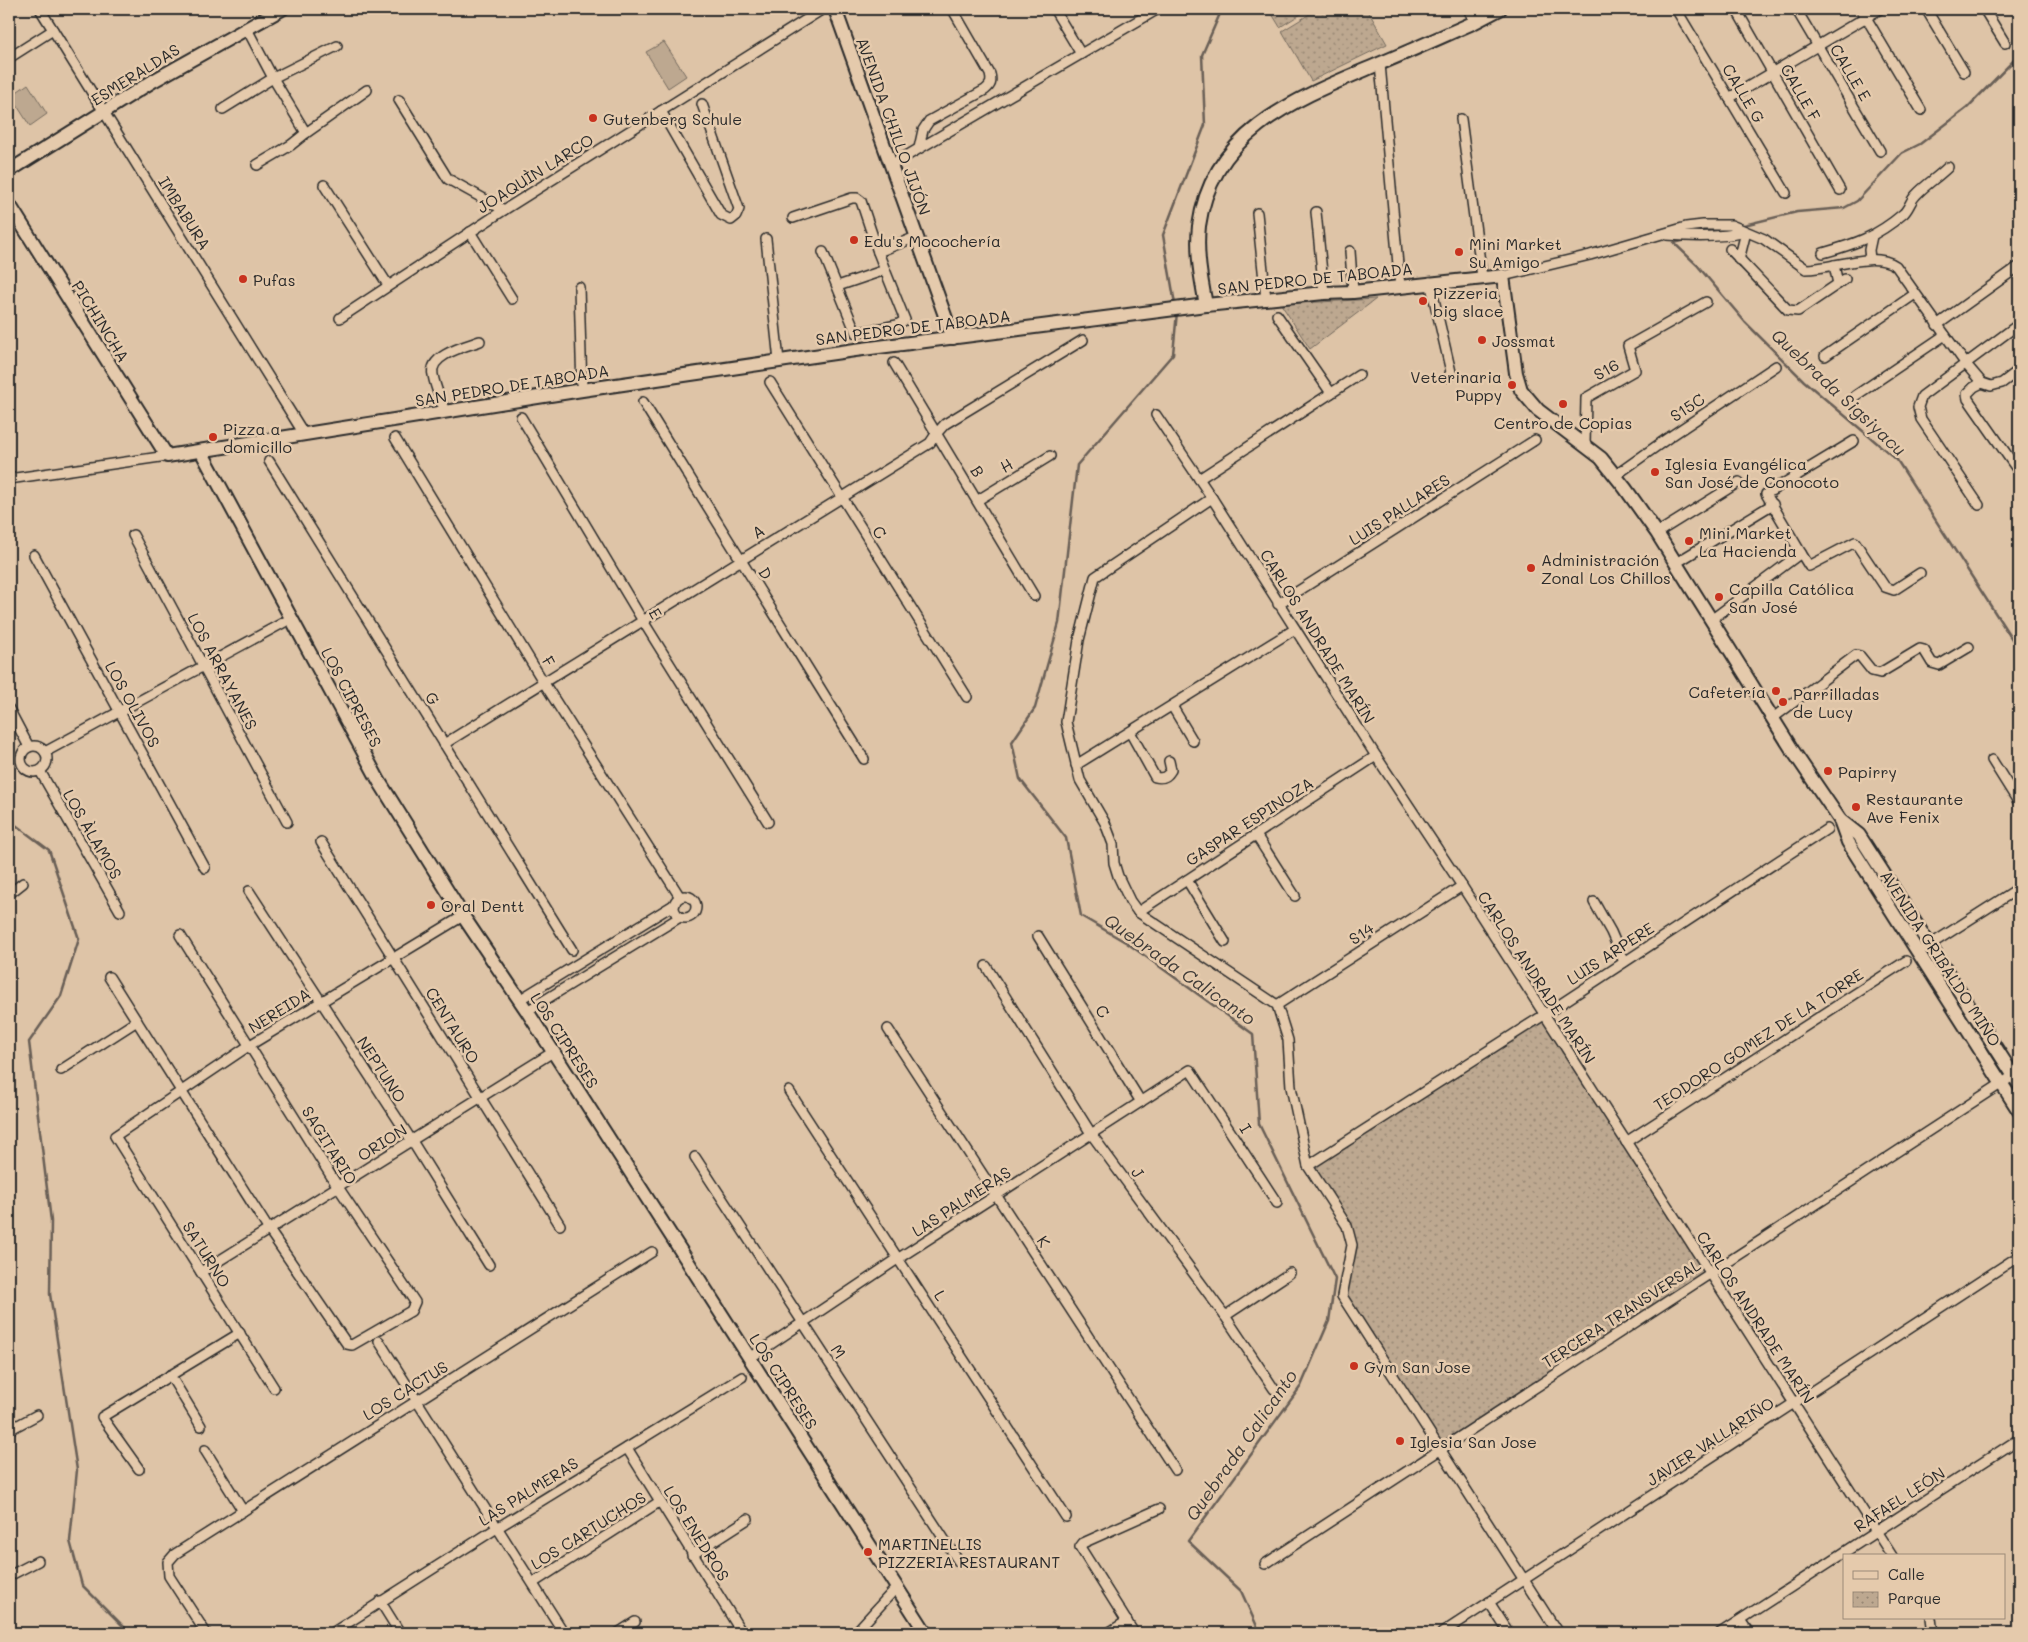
<svg xmlns="http://www.w3.org/2000/svg" width="2028" height="1642" viewBox="0 0 2028 1642" font-family="Mali,sans-serif">
<defs>
<pattern id="park-dots" width="8" height="8" patternUnits="userSpaceOnUse" patternTransform="scale(1.25)"><rect width="8" height="8" fill="#bda890"/><path d="M2 2h.1M6 6h.1" fill="none" stroke="#9a8976" stroke-width="1.8" stroke-linecap="round"/></pattern>
</defs>
<rect width="100%" height="100%" fill="#dec4a7"/>
<filter id="ink" filterUnits="userSpaceOnUse"><feTurbulence type="fractalNoise" baseFrequency=".02" numOctaves="2"/><feDisplacementMap in="SourceGraphic" scale="10" xChannelSelector="R" yChannelSelector="G"/><feConvolveMatrix kernelMatrix="1 2 1 2 8 2 1 2 1" color-interpolation-filters="sRGB"/></filter>
<g filter="url(#ink)">
<!-- park -->
<g fill="url(#park-dots)" stroke="#746a5e">
<path d="M1269,9H1309L1280,27Z"/>
<path d="M1318,9H1367L1387,44L1311,81L1282,31Z"/>
<path d="M1376,299L1310,349L1281,304Z"/>
<path d="M1544,1015L1710,1274L1440,1450L1342,1296L1352,1245L1347,1226L1308,1166Z"/>
</g>
<!-- pitch -->
<g fill="#bda890" stroke="#746a5e">
<path d="M664,42L686,76L668,88L646,52Z"/>
<path d="M28,84L47,114L30,126L11,96Z"/>
</g>
<g fill="none" stroke-linecap="round" stroke-linejoin="round">
<!-- stream -->
<g stroke="#695f56" stroke-width="2.5">
<path d="M1744,225L1797,212L1844,208L1857,201L1902,153L1920,144L1967,108L2019,55"/>
<path d="M1686,240L1674,243L1697,265L1745,322L1804,381L1897,460L2019,650"/>
<path d="M1175,304L1163,235L1205,125L1202,55L1222,9"/>
<path d="M1177,312L1173,354L1077,465L1059,623L1035,708L1012,742L1020,779L1066,838L1081,916L1127,943L1253,1034L1259,1124L1335,1279L1329,1321L1301,1386L1188,1541L1241,1591L1260,1633"/>
<path d="M9,820L49,850L79,939L61,996L29,1042L51,1221L50,1294L77,1470L70,1541L82,1585L130,1633"/>
</g>
<defs>
<g id="street">
<path d="M40,9L304,434"/>
<path d="M1054,9L1081,54"/>
<path d="M1468,9L1475,22"/>
<path d="M1676,9L1786,193"/>
<path d="M1736,9L1840,190"/>
<path d="M1796,9L1880,151"/>
<path d="M1861,9L1921,110"/>
<path d="M1926,9L1964,72"/>
<path d="M1984,9L2005,43"/>
<path d="M247,29L273,78L306,133L367,90"/>
<path d="M9,58L53,30"/>
<path d="M1380,64L1400,287"/>
<path d="M1729,98L1880,9"/>
<path d="M399,100L448,179L504,210"/>
<path d="M223,109L273,78L337,46"/>
<path d="M661,111L721,215L731,220L736,216L739,209L702,104"/>
<path d="M1461,119L1482,277"/>
<path d="M919,148L923,130L929,121L985,90C991,85 992,82 990,74L953,10"/>
<path d="M257,165L291,145L306,133"/>
<path d="M891,165L1158,9"/>
<path d="M324,185L388,285"/>
<path d="M1316,212L1324,293"/>
<path d="M1257,213L1266,299"/>
<path d="M793,218L852,198H857L861,201L878,252"/>
<path d="M470,232L512,299"/>
<path d="M1667,235C1693,237 1721,238 1746,232"/>
<path d="M766,239L779,361"/>
<path d="M1730,249L1788,310L1798,311L1838,284"/>
<path d="M1350,251L1353,292"/>
<path d="M823,252L856,333L897,325L905,320L885,270"/>
<path d="M1823,253C1855,244 1876,237 1903,214C1909,209 1910,201 1916,195C1925,185 1938,177 1948,167"/>
<path d="M1870,259L1869,250L1872,236"/>
<path d="M1739,260L1746,232"/>
<path d="M1834,265L1838,284L1845,279"/>
<path d="M1503,276L1590,255L1686,227L1703,225H1731L1764,239L1806,269C1834,269 1872,250 1896,266L1965,363L1982,383L1991,386L2002,383L2019,370"/>
<path d="M1430,282L1451,372L1448,377"/>
<path d="M838,286L885,270L878,252L916,237"/>
<path d="M579,287L582,390"/>
<path d="M1277,315L1331,393"/>
<path d="M340,318L504,210L823,9"/>
<path d="M1937,325L2018,267"/>
<path d="M1825,356L1915,294"/>
<path d="M894,363L1034,596"/>
<path d="M770,382L967,697"/>
<path d="M1982,383L1974,387L1967,394L1968,399L2019,472"/>
<path d="M1855,396L1945,335"/>
<path d="M643,402L864,759"/>
<path d="M445,412C441,400 435,387 433,375C428,355 466,346 480,341"/>
<path d="M1156,415L1212,498L1376,756L1462,886L1892,1556"/>
<path d="M521,417L643,621L768,822"/>
<path d="M395,438L544,683L680,897"/>
<path d="M1585,445L1586,398L1635,370L1628,346L1706,302"/>
<path d="M269,461L572,950"/>
<path d="M1616,475L1668,438L1776,366"/>
<path d="M9,479L167,456"/>
<path d="M1199,479L1359,375"/>
<path d="M1212,498L1095,577L1079,640L1066,722L1080,780L1105,823L1113,844L1114,863L1118,876L1130,901L1138,912L1277,1005L1288,1040L1291,1087L1308,1166L1347,1226L1352,1245L1342,1296L1558,1633"/>
<path d="M978,500L1050,456"/>
<path d="M1979,505L1921,419L1918,407L1922,396L2019,324"/>
<path d="M1657,533L1739,482"/>
<path d="M133,535L287,822"/>
<path d="M1801,553L1809,566L1855,542L1885,587L1894,590L1920,573"/>
<path d="M34,555L205,868"/>
<path d="M1676,563L1773,504"/>
<path d="M1278,604L1535,440"/>
<path d="M1711,620L1801,553L1766,494L1854,441"/>
<path d="M1172,706L1193,741"/>
<path d="M9,709L29,747"/>
<path d="M1773,718L1856,655L1860,656L1872,671L1880,673L1920,649L1924,650L1932,663L1939,665L1969,647"/>
<path d="M1130,732L1155,777C1163,779 1167,777 1171,770L1169,761"/>
<path d="M444,744L930,443L936,434L945,424L1083,340"/>
<circle cx="34" cy="759" r="13"/>
<path d="M45,752L292,618"/>
<path d="M1992,760L2019,803"/>
<path d="M1076,765L1295,629"/>
<path d="M40,771L120,911"/>
<path d="M1256,835L1295,896"/>
<path d="M321,842L560,1225"/>
<path d="M1187,880L1225,942"/>
<path d="M249,891L412,1141L489,1265"/>
<path d="M9,894L23,883"/>
<circle cx="685" cy="907" r="11"/>
<path d="M1594,902L1611,932L1624,962"/>
<path d="M1138,912L1376,756"/>
<path d="M1038,936L1141,1102"/>
<path d="M1925,948L2019,888"/>
<path d="M986,966L1092,1135L1225,1316L1274,1389"/>
<path d="M109,977L269,1230L347,1344L352,1345L411,1311L415,1302L338,1187L180,935"/>
<path d="M519,1000L675,904"/>
<path d="M1277,1005L1462,886"/>
<path d="M527,1011L680,917"/>
<path d="M888,1029L1175,1470"/>
<path d="M61,1070L137,1021"/>
<path d="M789,1091L1066,1517"/>
<path d="M1626,1142L1906,961"/>
<path d="M695,1157L959,1562"/>
<path d="M1308,1166L1544,1015L1827,829"/>
<path d="M201,1272L553,1052"/>
<path d="M1225,1316L1290,1273"/>
<path d="M379,1341L564,1633"/>
<path d="M750,1358L899,1258L1190,1070L1277,1203"/>
<path d="M170,1375L201,1426"/>
<path d="M274,1388L115,1136L250,1045L463,916"/>
<path d="M9,1430L37,1415"/>
<path d="M627,1448L742,1633"/>
<path d="M205,1450L243,1511"/>
<path d="M139,1469L102,1417L240,1333"/>
<path d="M692,1555L748,1519"/>
<path d="M1265,1564L2019,1072"/>
<path d="M9,1576L38,1561"/>
<path d="M533,1583L659,1502"/>
<path d="M380,1601L400,1633"/>
<path d="M1489,1602L1509,1633"/>
<path d="M1931,1618L1933,1633"/>
<path d="M1741,1620L1750,1633"/>
<path d="M206,1633L169,1576L168,1562L175,1554L652,1252"/>
<path d="M332,1633L497,1528L742,1377"/>
<path d="M618,1633L635,1622"/>
<path d="M855,1633L897,1587"/>
<path d="M1108,1633L1127,1621"/>
<path d="M1134,1633L1080,1547L1083,1543L1159,1509"/>
<path d="M1442,1633L2019,1256"/>
<path d="M1720,1633L2019,1439"/>
</g>
<g id="secondary">
<path d="M835,9L953,338"/>
<path d="M9,171L153,81L282,9"/>
<path d="M9,204L167,456L582,390L855,350L1206,305L1324,293L1353,292L1503,276L1516,373L1521,390L1538,410L1601,458L1625,488L1657,533L1793,751L1840,820L1848,842L2019,1111"/>
<path d="M1206,305C1201,279 1196,253 1199,226C1212,131 1296,99 1374,66C1408,52 1441,37 1475,22L1500,9"/>
<path d="M201,451L379,781L463,916L527,1011L926,1633"/>
<path d="M1840,820L1859,835L2019,1084"/>
</g>
</defs>
<!-- street casing -->
<use href="#street" stroke="#2b2b2b" stroke-width="12"/>
<!-- secondary casing -->
<use href="#secondary" stroke="#2b2b2b" stroke-width="16"/>
<!-- street -->
<use href="#street" stroke="#e5caac" stroke-width="9"/>
<!-- secondary -->
<use href="#secondary" stroke="#e5caac" stroke-width="12"/>
</g>
</g>
<!-- markers -->
<g fill="#c8321e" stroke="#e5caac" stroke-width="2">
<circle cx="593" cy="118" r="5"/>
<circle cx="854" cy="240" r="5"/>
<circle cx="1459" cy="252" r="5"/>
<circle cx="243" cy="279" r="5"/>
<circle cx="1423" cy="301" r="5"/>
<circle cx="1482" cy="340" r="5"/>
<circle cx="1512" cy="385" r="5"/>
<circle cx="1563" cy="404" r="5"/>
<circle cx="213" cy="437" r="5"/>
<circle cx="1655" cy="472" r="5"/>
<circle cx="1689" cy="541" r="5"/>
<circle cx="1531" cy="568" r="5"/>
<circle cx="1719" cy="597" r="5"/>
<circle cx="1776" cy="691" r="5"/>
<circle cx="1783" cy="702" r="5"/>
<circle cx="1828" cy="771" r="5"/>
<circle cx="1856" cy="807" r="5"/>
<circle cx="431" cy="905" r="5"/>
<circle cx="1354" cy="1366" r="5"/>
<circle cx="1400" cy="1441" r="5"/>
<circle cx="868" cy="1552" r="5"/>
</g>
<g text-anchor="middle" dominant-baseline="central" stroke-width="5" stroke-linejoin="round" paint-order="stroke">
<!-- street labels -->
<g font-size="16" fill="#2b2b2b" stroke="#e5caac">
<text transform="translate(1851 72) rotate(59)">CALLE E</text>
<text transform="translate(135 74) rotate(-32)">ESMERALDAS</text>
<text transform="translate(1801 92) rotate(60)">CALLE F</text>
<text transform="translate(1744 93) rotate(59)">CALLE G</text>
<text transform="translate(894 126) rotate(70)">AVENIDA CHILLO JIJÓN</text>
<text transform="translate(535 173) rotate(-32)">JOAQUÌN LARCO</text>
<text transform="translate(185 213) rotate(58)">IMBABURA</text>
<text transform="translate(1315 278) rotate(-6)">SAN PEDRO DE TABOADA</text>
<text transform="translate(101 321) rotate(58)">PICHINCHA</text>
<text transform="translate(913 327) rotate(-7)">SAN PEDRO DE TABOADA</text>
<text transform="translate(1606 369) rotate(-29)">S16</text>
<text transform="translate(512 385) rotate(-9)">SAN PEDRO DE TABOADA</text>
<text transform="translate(1687 407) rotate(-33)">S15C</text>
<text transform="translate(1006 465) rotate(-31)">H</text>
<text transform="translate(978 471) rotate(58)">B</text>
<text transform="translate(1399 509) rotate(-33)">LUIS PALLARES</text>
<text transform="translate(758 531) rotate(-31)">A</text>
<text transform="translate(880 532) rotate(58)">C</text>
<text transform="translate(766 573) rotate(58)">D</text>
<text transform="translate(656 613) rotate(59)">E</text>
<text transform="translate(1318 636) rotate(58)">CARLOS ANDRADE MARÍN</text>
<text transform="translate(549 661) rotate(59)">F</text>
<text transform="translate(223 671) rotate(62)">LOS ARRAYANES</text>
<text transform="translate(352 697) rotate(62)">LOS CIPRESES</text>
<text transform="translate(433 698) rotate(58)">G</text>
<text transform="translate(133 704) rotate(61)">LOS OLIVOS</text>
<text transform="translate(1249 821) rotate(-33)">GASPAR ESPINOZA</text>
<text transform="translate(93 834) rotate(60)">LOS ÀLAMOS</text>
<text transform="translate(1361 933) rotate(-33)">S14</text>
<text transform="translate(1610 953) rotate(-33)">LUIS ARPERE</text>
<text transform="translate(1941 958) rotate(57)">AVENIDA GRIBALDO MIÑO</text>
<text transform="translate(1537 977) rotate(57)">CARLOS ANDRADE MARÍN</text>
<text transform="translate(279 1010) rotate(-32)">NEREIDA</text>
<text transform="translate(1103 1011) rotate(58)">C</text>
<text transform="translate(453 1025) rotate(58)">CENTAURO</text>
<text transform="translate(1758 1039) rotate(-33)">TEODORO GOMEZ DE LA TORRE</text>
<text transform="translate(565 1040) rotate(57)">LOS CIPRESES</text>
<text transform="translate(382 1069) rotate(57)">NEPTUNO</text>
<text transform="translate(1246 1128) rotate(57)">I</text>
<text transform="translate(382 1142) rotate(-32)">ORION</text>
<text transform="translate(330 1145) rotate(58)">SAGITARIO</text>
<text transform="translate(1138 1172) rotate(54)">J</text>
<text transform="translate(961 1201) rotate(-33)">LAS PALMERAS</text>
<text transform="translate(1044 1241) rotate(57)">K</text>
<text transform="translate(207 1254) rotate(58)">SATURNO</text>
<text transform="translate(941 1295) rotate(57)">L</text>
<text transform="translate(1621 1313) rotate(-33)">TERCERA TRANSVERSAL</text>
<text transform="translate(1756 1317) rotate(57)">CARLOS ANDRADE MARÍN</text>
<text transform="translate(839 1351) rotate(57)">M</text>
<text transform="translate(784 1381) rotate(57)">LOS CIPRESES</text>
<text transform="translate(405 1390) rotate(-32)">LOS CACTUS</text>
<text transform="translate(1710 1441) rotate(-33)">JAVIER VALLARIÑO</text>
<text transform="translate(528 1491) rotate(-32)">LAS PALMERAS</text>
<text transform="translate(1899 1499) rotate(-33)">RAFAEL LEÓN</text>
<text transform="translate(588 1530) rotate(-32)">LOS CARTUCHOS</text>
<text transform="translate(697 1533) rotate(58)">LOS ENEDROS</text>
</g>
<!-- poi labels -->
<g font-size="16" fill="#2b2b2b" stroke="#e5caac" text-anchor="start">
<text x="603" y="118">Gutenberg Schule</text>
<text x="864" y="240">Edu's Mocochería</text>
<text x="1469" y="243">Mini Market<tspan x="1469" dy="18">Su Amigo</tspan></text>
<text x="253" y="279">Pufas</text>
<text x="1433" y="292">Pizzeria<tspan x="1433" dy="18">big slace</tspan></text>
<text x="1492" y="340">Jossmat</text>
<text x="1502" y="376" text-anchor="end">Veterinaria<tspan x="1502" dy="18">Puppy</tspan></text>
<text x="1563" y="422" text-anchor="middle">Centro de Copias</text>
<text x="223" y="428">Pizza a<tspan x="223" dy="18">domicillo</tspan></text>
<text x="1665" y="463">Iglesia Evangélica<tspan x="1665" dy="18">San José de Conocoto</tspan></text>
<text x="1699" y="532">Mini Market<tspan x="1699" dy="18">La Hacienda</tspan></text>
<text x="1541" y="559">Administración<tspan x="1541" dy="18">Zonal Los Chillos</tspan></text>
<text x="1729" y="588">Capilla Católica<tspan x="1729" dy="18">San José</tspan></text>
<text x="1766" y="691" text-anchor="end">Cafetería</text>
<text x="1793" y="693">Parrilladas<tspan x="1793" dy="18">de Lucy</tspan></text>
<text x="1838" y="771">Papirry</text>
<text x="1866" y="798">Restaurante<tspan x="1866" dy="18">Ave Fenix</tspan></text>
<text x="441" y="905">Oral Dentt</text>
<text x="1364" y="1366">Gym San Jose</text>
<text x="1410" y="1441">Iglesia San Jose</text>
<text x="878" y="1543">MARTINELLIS<tspan x="878" dy="18">PIZZERIA RESTAURANT</tspan></text>
</g>
<!-- water labels -->
<g font-size="18" font-style="italic" fill="#403c39" stroke="#e5caac">
<text transform="translate(1839 392) rotate(43)">Quebrada Sigsiyacu</text>
<text transform="translate(1180 969) rotate(35)">Quebrada Calicanto</text>
<text transform="translate(1241 1445) rotate(-55)">Quebrada Calicanto</text>
</g>
</g>
<!-- margin -->
<rect width="2028" height="1642" fill="none" stroke="#e5caac" stroke-width="30"/>
<rect x="15" y="15" width="1998" height="1612" fill="none" stroke="#2b2b2b" stroke-width="2" filter="url(#ink)"/>
<!-- legend -->
<rect x="1843" y="1554" width="162" height="65" fill="#e5caac" stroke="#9b8a78"/>
<rect x="1853" y="1571" width="25" height="8" fill="#e5caac" stroke="#9b8a78"/>
<text x="1888" y="1580" font-size="15" fill="#2b2b2b">Calle</text>
<rect x="1853" y="1592" width="25" height="15" fill="url(#park-dots)" stroke="#9b8a78"/>
<text x="1888" y="1604" font-size="15" fill="#2b2b2b">Parque</text>
</svg>
